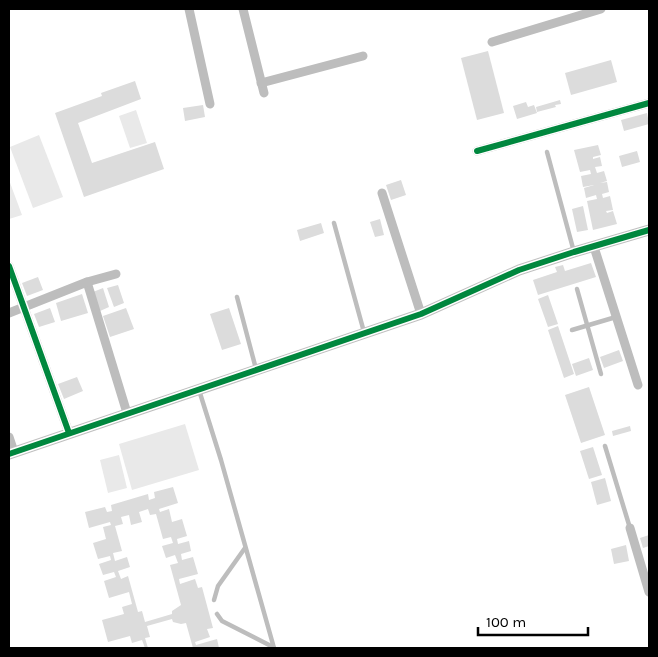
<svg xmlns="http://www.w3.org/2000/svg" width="658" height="657" viewBox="0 0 658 657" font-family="Karla,sans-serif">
<rect width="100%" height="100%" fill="#fff"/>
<!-- green -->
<g fill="#e9e9e9">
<path d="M136,110L147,143L130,148L119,116Z"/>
<path d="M39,135L63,197L33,208L10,147Z"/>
<path d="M9,180L22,215L9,219Z"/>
<path d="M185,424L199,470L132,490L119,444Z"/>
<path d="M119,455L127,488L108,493L100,460Z"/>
</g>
<!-- building -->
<g fill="#dcdcdc" fill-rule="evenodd">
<path d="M488,51L504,113L477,120L461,58Z"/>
<path d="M611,60L617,82L571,95L565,73Z"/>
<path d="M135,81L141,99L78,123L92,163L155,142L164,169L84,197L55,113L102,96L101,93Z"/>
<path d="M560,100L561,104L555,105L556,107L537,112L536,107Z"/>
<path d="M526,102L528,107L534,105L537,113L517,119L513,106Z"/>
<path d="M203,105L205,117L185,121L183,108Z"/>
<path d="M647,113L649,124L624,131L621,120Z"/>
<path d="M598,145L601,155L593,157V159L600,157L602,166L595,167L597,173L604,171L607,181L600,183L607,182L609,192L602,194L603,198L610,196L613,210L606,211L607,213L613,211L617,224L593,230L587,201L597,199L596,195L586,198L584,188L594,185L583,187L581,176L591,174L590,170L580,172L574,150Z"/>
<path d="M637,151L640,162L622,167L619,156Z"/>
<path d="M401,180L406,195L391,200L386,185Z"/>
<path d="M583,206L588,230L577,232L572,209Z"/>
<path d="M380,219L384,235L375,237L370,222Z"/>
<path d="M321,223L324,233L300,241L297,230Z"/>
<path d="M591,263L596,277L538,295L533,280L557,272L555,267L563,265L565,271Z"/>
<path d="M38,277L43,290L27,296L22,283Z"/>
<path d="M118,285L124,303L114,307L107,288Z"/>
<path d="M103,288L109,307L100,311L93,292Z"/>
<path d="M82,294L88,313L61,321L56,303Z"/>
<path d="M548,295L558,324L548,327L538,299Z"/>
<path d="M50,308L55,322L39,327L34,314Z"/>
<path d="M126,308L134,329L110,337L103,316Z"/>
<path d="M229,308L241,344L222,350L210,314Z"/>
<path d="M558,326L574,374L564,378L548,330Z"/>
<path d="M619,350L623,361L604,368L600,357Z"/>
<path d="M589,358L593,370L576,376L572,364Z"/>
<path d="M77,377L83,391L64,399L58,384Z"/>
<path d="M589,387L605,435L581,443L565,395Z"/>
<path d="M630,426L631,431L613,436L612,431Z"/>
<path d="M593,447L602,475L589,479L580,451Z"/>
<path d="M605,478L611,501L597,505L591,482Z"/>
<path d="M173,487L178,503L159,509L160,512L169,509L172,522L182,519L187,536L177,539L178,544L189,541L191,551L181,554L182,560L193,557L198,574L179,579L180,584L195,579L198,588L202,587L213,628L207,629L210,637L195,642L196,645L217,639L219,648H193L186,623L181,624L173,622L172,619L147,626L150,637L145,638L148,648H145L142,640L132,643L130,636L108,642L102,620L124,614L122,607L132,604L129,592L109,598L104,581L116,577L114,572L103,575L99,564L111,560L110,556L98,559L93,543L106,539L103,527L111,525L110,522L89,528L85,512L105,507L107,512L112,511L111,505L148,494L149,500L155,498L154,492ZM148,509L150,515L156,514L163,539L171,537L173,543L162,546L166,558L175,555L178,563L170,565L181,605L172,611V614L145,622L142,611L138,612L128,576L121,579L118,571L130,567L127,557L115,561L113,553L122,551L115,526L123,524L121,517L129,515L131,525L142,522L139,512Z"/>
<path d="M649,535V546L643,548L640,538Z"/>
<path d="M626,545L629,561L614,564L611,549Z"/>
</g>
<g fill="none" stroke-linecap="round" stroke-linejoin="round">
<!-- lane -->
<g stroke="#bdbdbd" stroke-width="4.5">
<path d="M547,152L574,252"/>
<path d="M334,223L364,332"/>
<path d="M577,289L601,374"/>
<path d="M237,297L256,369"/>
<path d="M572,330L616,317"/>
<path d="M199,390L221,460L274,648"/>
<path d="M605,446L630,528"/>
<path d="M214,600L218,586L245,548"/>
<path d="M217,614L222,621L273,647"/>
</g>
<!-- street -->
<g stroke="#bdbdbd" stroke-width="9">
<path d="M189,9L210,104"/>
<path d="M243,9L264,93"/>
<path d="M492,42L601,9"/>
<path d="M261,83L363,56"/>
<path d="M477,151L649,103"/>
<path d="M382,193L421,314"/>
<path d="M594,247L638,385"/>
<path d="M9,266L69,433"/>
<path d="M87,282L127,413"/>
<path d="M9,313L87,282L116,274"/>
<path d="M9,437L14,452"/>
<path d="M630,528L649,592"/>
</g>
<!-- secondary -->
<path stroke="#c0c0c0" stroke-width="11" d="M9,454L421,314L519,270L574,252L649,230"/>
<defs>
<g id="cycleway">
<path d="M477,151L649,103"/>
<path d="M9,266L69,433"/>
<path d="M9,454L421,314L519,270L574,252L649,230"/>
</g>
</defs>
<!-- cycleway casing -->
<use href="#cycleway" stroke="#fff" stroke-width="9"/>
<!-- cycleway -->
<use href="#cycleway" stroke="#00873e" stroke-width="6"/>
</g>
<!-- border -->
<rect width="658" height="657" fill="none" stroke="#000000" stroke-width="20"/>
<!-- scale -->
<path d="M478 627v8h110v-8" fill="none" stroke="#000000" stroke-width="2.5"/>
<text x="486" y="627" font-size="15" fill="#000000" stroke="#ffffff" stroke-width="4" paint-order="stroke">100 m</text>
</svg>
